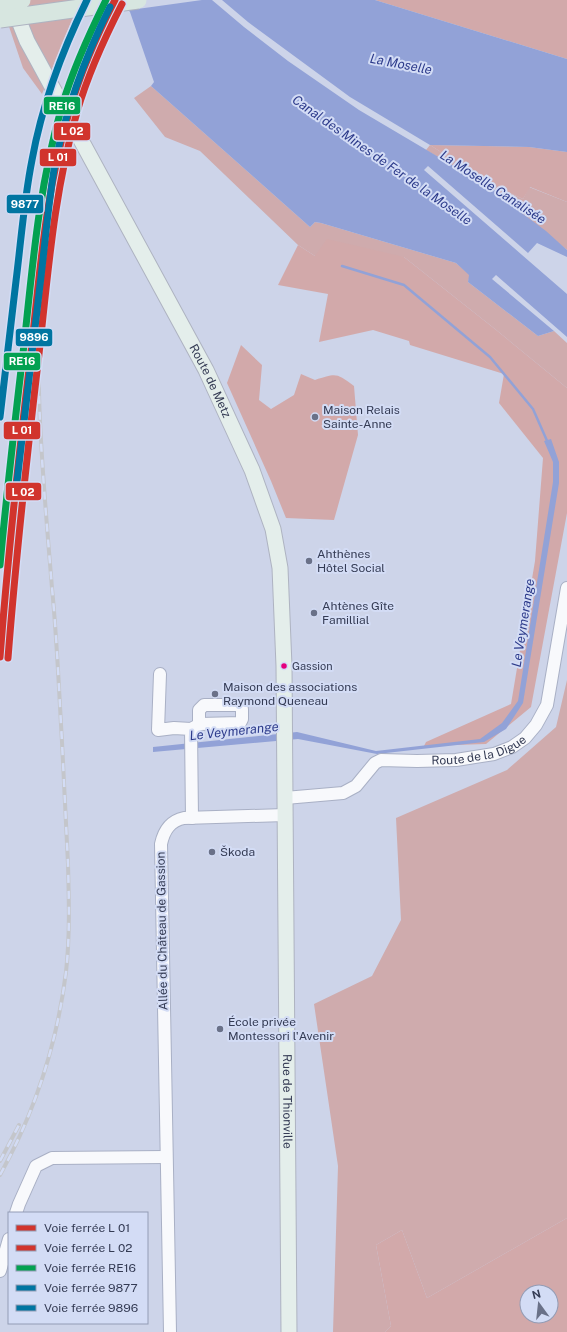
<svg xmlns="http://www.w3.org/2000/svg" width="567" height="1332" viewBox="0 0 567 1332" font-family="'Public Sans',sans-serif">
<rect width="100%" height="100%" fill="#cdd4e9"/>
<!-- green -->
<g fill="#cfabad">
<path d="M0,0H80L42,94L23,68Z"/>
<path d="M151,86L310,227L315,222L321,223L456,263L470,275L468,282L538,336L554,331L567,343V388L495,329L404,257L315,256L298,245L200,151L165,137L134,98Z"/>
<path d="M430,145L491,184L523,199L529,187L567,202V250L515,208L513,201L426,150Z"/>
<path d="M567,680V1218L427,1298L402,1230L376,1245L391,1326L385,1332H333L338,1166L314,1004L372,976L401,920L396,818L507,770L556,727Z"/>
</g>
<!-- forest -->
<g fill="#d2a9aa" fill-rule="evenodd">
<path d="M375,0H567V59Z"/>
<path d="M430,145L529,147L567,152V202L530,187L523,199L491,184Z"/>
<path d="M327,239L404,257L495,329L567,388V513L531,707L486,744L424,746L426,742L511,704L535,561L543,458L499,403L504,374L410,345L409,341L373,330L319,342L328,294L278,285L298,245L315,256Z"/>
<path d="M241,345L262,365L259,400L271,409L294,395L301,374L315,380C337,373 336,373 354,386L358,435L334,520L286,518L271,481L227,383Z"/>
<path d="M567,1218V1332H385L391,1326L376,1245L402,1230L427,1298ZM527,1292H551V1316H527Z"/>
</g>
<!-- water -->
<g fill="#92a2d7">
<path d="M119,0H212L244,27L288,61L359,110L513,201L515,208L546,231L567,250V257L537,243L528,253L428,166L424,170L567,294V337L496,275L492,279L554,331L538,336L468,282L469,275L456,263L321,223L315,222L310,227L151,86L154,82L130,12Z"/>
<path d="M222,0H375L567,59V152L529,147L430,145L350,97L248,22Z"/>
<path d="M551,439L559,462V483L523,703L506,729L484,742L377,754L298,739L153,752V747L297,732L376,751L480,739L502,723L518,701L553,482V462L544,441Z"/>
</g>
<!-- pier -->
<path fill="#cdd4e9" d="M117,0H202L130,10L129,11L126,10Z"/>
<g fill="none" stroke-linecap="round" stroke-linejoin="round">
<!-- stream -->
<path stroke="#92a2d7" stroke-width="2.5" d="M342,266L404,285L490,357L533,409L548,443"/>
<defs>
<g id="minor">
<path d="M160,674L158,730L174,728L191,729L192,818"/>
<path d="M191,729L200,724L240,723L242,719V709L239,705H204L199,710V722L200,724"/>
<path id="s1" d="M285,798L343,793L356,786L375,763L381,760L417,761L456,760L494,754L512,747L525,738L536,725L547,705L567,588"/>
<path d="M16,1213L19,1204L36,1166L52,1158L166,1157"/>
<path d="M0,1271L9,1239"/>
<path d="M170,1332L161,844C164,830 170,821 184,818L285,815"/>
</g>
<g id="major">
<path id="s2" d="M13,6L27,41L38,61L206,370L252,470L273,529L280,568L284,666L289,1332"/>
</g>
</defs>
<!-- minor casing -->
<use href="#minor" stroke="#a9b0c5" stroke-width="14"/>
<!-- major casing -->
<use href="#major" stroke="#aeb3c1" stroke-width="17"/>
<!-- minor -->
<use href="#minor" stroke="#f8f9fc" stroke-width="12"/>
<!-- major -->
<use href="#major" stroke="#e4eeeb" stroke-width="15"/>
<defs>
<g id="rail">
<path d="M0,1161L19,1125"/>
<path d="M0,1175C35,1112 57,1044 66,972C70,936 69,900 68,864C66,823 64,783 62,742C59,691 57,639 52,588C43,477 32,366 43,256"/>
</g>
</defs>
<!-- rail casing -->
<use href="#rail" stroke="#c4c6cb" stroke-width="4"/>
<!-- rail -->
<use href="#rail" stroke="#d3dcf5" stroke-width="2.5" stroke-dasharray="8" stroke-linecap="butt"/>
<defs>
<g id="highway-bridge">
<path d="M0,3L22,0"/>
<path d="M0,19L138,0"/>
</g>
</defs>
<!-- highway-bridge casing -->
<use href="#highway-bridge" stroke="#aeb3c1" stroke-width="19" stroke-linecap="butt"/>
<!-- highway-bridge -->
<use href="#highway-bridge" stroke="#d7e6e0" stroke-width="17"/>
<defs>
<path id="rail-1" d="M0,657C8,555 19,453 31,352C40,270 46,188 70,109C81,71 97,35 115,0"/>
<path id="rail-2" d="M8,658C16,556 27,455 39,354C48,273 54,191 77,112C88,74 104,39 122,4"/>
<path id="rail-3" d="M0,565C7,488 16,412 25,336C33,259 40,181 62,106C73,69 89,34 106,0"/>
<path id="rail-4" d="M0,417C5,372 11,326 16,281C21,241 24,200 32,160C42,105 62,51 87,0"/>
<path id="rail-5" d="M16,490C24,421 32,353 40,285C45,245 48,204 55,164C66,109 85,57 110,7"/>
</defs>
<!-- rail-1 casing -->
<use href="#rail-1" stroke="#d3dcf5" stroke-width="10"/>
<!-- rail-2 casing -->
<use href="#rail-2" stroke="#d3dcf5" stroke-width="10"/>
<!-- rail-3 casing -->
<use href="#rail-3" stroke="#d3dcf5" stroke-width="10"/>
<!-- rail-4 casing -->
<use href="#rail-4" stroke="#d3dcf5" stroke-width="10"/>
<!-- rail-5 casing -->
<use href="#rail-5" stroke="#d3dcf5" stroke-width="10"/>
<!-- rail-1 -->
<use href="#rail-1" stroke="#d1342d" stroke-width="7"/>
<!-- rail-2 -->
<use href="#rail-2" stroke="#d1342d" stroke-width="7"/>
<!-- rail-3 -->
<use href="#rail-3" stroke="#03a151" stroke-width="7"/>
<!-- rail-4 -->
<use href="#rail-4" stroke="#0075a1" stroke-width="7"/>
<!-- rail-5 -->
<use href="#rail-5" stroke="#0075a1" stroke-width="7"/>
</g>
<!-- markers -->
<g fill="#6a7188" stroke="#d3dcf5" stroke-width="1.5">
<circle cx="315" cy="417" r="4"/>
<circle cx="309" cy="561" r="4"/>
<circle cx="314" cy="613" r="4"/>
<circle cx="215" cy="694" r="4"/>
<circle cx="212" cy="852" r="4"/>
<circle cx="220" cy="1029" r="4"/>
</g>
<circle fill="#e5007d" stroke="#d3dcf5" stroke-width="1.5" cx="284" cy="666" r="3.5"/>
<g text-anchor="middle" dominant-baseline="central" stroke-width="4" stroke-linejoin="round" paint-order="stroke">
<!-- bus labels -->
<g font-size="11" fill="#343b54" stroke="#d3dcf5" text-anchor="start">
<text x="292" y="666">Gassion</text>
</g>
<!-- street labels -->
<g font-size="12" fill="#343b54" stroke="#d3dcf5">
<text stroke="none"><textPath href="#s2" startOffset="424">Route de Metz</textPath></text>
<text stroke="none"><textPath href="#s1" startOffset="209">Route de la Digue</textPath></text>
<text transform="translate(162 931) rotate(-91)">Allée du Château de Gassion</text>
<text stroke="none"><textPath href="#s2" startOffset="1158">Rue de Thionville</textPath></text>
</g>
<!-- poi labels -->
<g font-size="12" fill="#343b54" stroke="#d3dcf5" text-anchor="start">
<text x="323" y="410">Maison Relais<tspan x="323" dy="14">Sainte-Anne</tspan></text>
<text x="317" y="554">Ahthènes<tspan x="317" dy="14">Hôtel Social</tspan></text>
<text x="322" y="606">Ahtènes Gîte<tspan x="322" dy="14">Famillial</tspan></text>
<text x="223" y="687">Maison des associations<tspan x="223" dy="14">Raymond Queneau</tspan></text>
<text x="220" y="852">Škoda</text>
<text x="228" y="1022">École privée<tspan x="228" dy="14">Montessori l'Avenir</tspan></text>
</g>
<!-- water labels -->
<g font-size="13" font-style="italic" fill="#2d3b8b" stroke="#d3dcf5">
<text transform="translate(401 64) rotate(11)">La Moselle</text>
<text transform="translate(382 160) rotate(35)">Canal des Mines de Fer de la Moselle</text>
<text transform="translate(493 187) rotate(33)">La Moselle Canalisée</text>
<text transform="translate(523 623) rotate(-81)">Le Veymerange</text>
<text transform="translate(234 731) rotate(-6)">Le Veymerange</text>
</g>
</g>
<g stroke="#d3dcf5" stroke-width="1.5">
<rect x="43" y="96" width="38" height="19" rx="4" fill="#03a151"/>
<rect x="53" y="122" width="38" height="19" rx="4" fill="#d1342d"/>
<rect x="39" y="148" width="38" height="19" rx="4" fill="#d1342d"/>
<rect x="6" y="194" width="38" height="20" rx="4" fill="#0075a1"/>
<rect x="15" y="328" width="38" height="19" rx="4" fill="#0075a1"/>
<rect x="3" y="352" width="38" height="19" rx="4" fill="#03a151"/>
<rect x="3" y="421" width="38" height="19" rx="4" fill="#d1342d"/>
<rect x="5" y="482" width="37" height="19" rx="4" fill="#d1342d"/>
</g>
<g font-size="11" text-anchor="middle" font-weight="bold" fill="#fff">
<text x="62" y="110">RE16</text>
<text x="72" y="135">L 02</text>
<text x="58" y="161">L 01</text>
<text x="25" y="208">9877</text>
<text x="34" y="341">9896</text>
<text x="22" y="365">RE16</text>
<text x="22" y="434">L 01</text>
<text x="23" y="496">L 02</text>
</g>
<!-- legend -->
<rect x="8" y="1212" width="140" height="112" fill="#d3dcf5" stroke="#939cb5"/>
<rect x="16" y="1225" width="20" height="6" fill="#d1342d" stroke="#939cb5"/>
<text x="44" y="1232" font-size="12" fill="#343b54">Voie ferrée L 01</text>
<rect x="16" y="1245" width="20" height="6" fill="#d1342d" stroke="#939cb5"/>
<text x="44" y="1252" font-size="12" fill="#343b54">Voie ferrée L 02</text>
<rect x="16" y="1265" width="20" height="6" fill="#03a151" stroke="#939cb5"/>
<text x="44" y="1272" font-size="12" fill="#343b54">Voie ferrée RE16</text>
<rect x="16" y="1285" width="20" height="6" fill="#0075a1" stroke="#939cb5"/>
<text x="44" y="1292" font-size="12" fill="#343b54">Voie ferrée 9877</text>
<rect x="16" y="1305" width="20" height="6" fill="#0075a1" stroke="#939cb5"/>
<text x="44" y="1312" font-size="12" fill="#343b54">Voie ferrée 9896</text>
<!-- north arrow -->
<g transform="translate(539 1304) rotate(345)"><circle r="19" fill="#d3dcf5" stroke="#939cb5"/>
<path d="M0-3L7 15L0 10L-7 15Z" fill="#6a7188"/>
<text y="-6" font-size="11" font-weight="bold" text-anchor="middle" fill="#343b54">N</text>
</g>
</svg>
